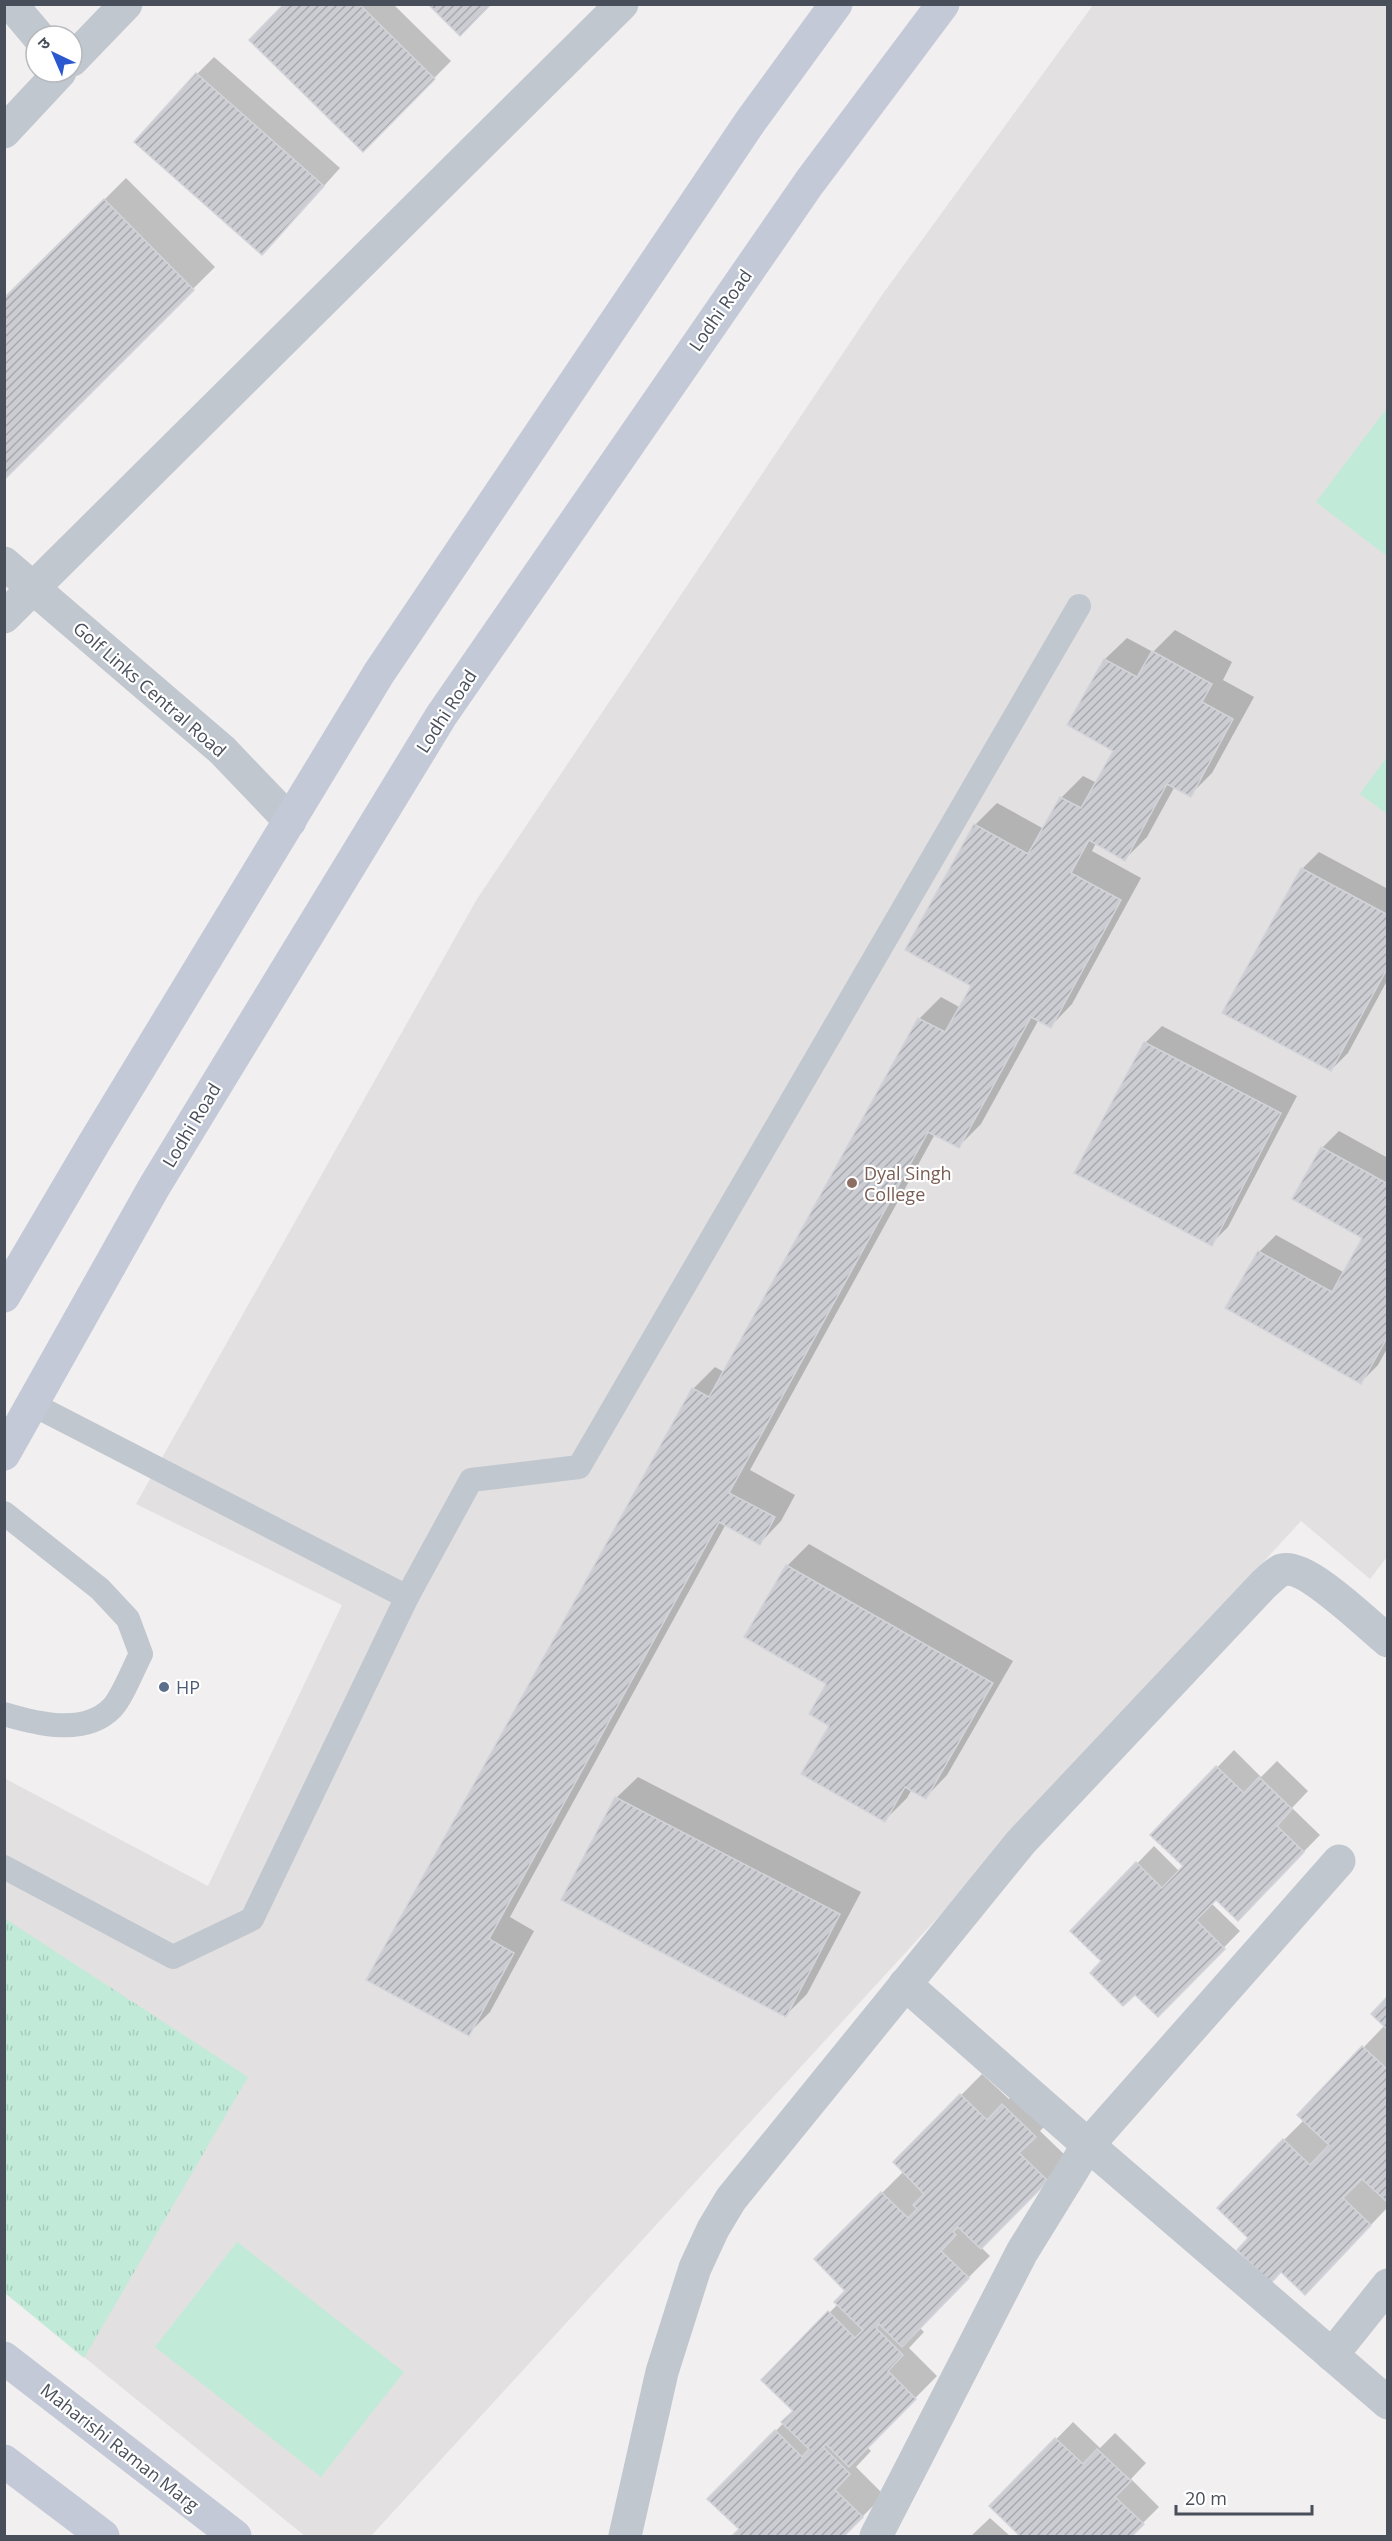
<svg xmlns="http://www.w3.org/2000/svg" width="1392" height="2541" viewBox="0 0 1392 2541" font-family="'Open Sans','Noto Sans Devanagari',sans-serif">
<defs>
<pattern id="grass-tufts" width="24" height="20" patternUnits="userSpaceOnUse" patternTransform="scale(1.5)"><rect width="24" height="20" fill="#c1ebd8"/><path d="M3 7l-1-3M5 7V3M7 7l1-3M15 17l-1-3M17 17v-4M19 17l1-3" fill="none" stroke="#a7cbbc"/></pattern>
<pattern id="building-hatch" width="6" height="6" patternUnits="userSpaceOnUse" patternTransform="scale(1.5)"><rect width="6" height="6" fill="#cccdd3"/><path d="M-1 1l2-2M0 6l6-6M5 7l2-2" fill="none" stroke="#a8a9ae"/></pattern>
</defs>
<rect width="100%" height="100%" fill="#f1efef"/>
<!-- education -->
<path fill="#e2e0e0" d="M1093,5H1387V1557L1370,1579L1301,1521L371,2536H305L5,2293L4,1778L208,1886L342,1605L136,1504L477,899L882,295Z"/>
<!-- grass -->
<path fill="url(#grass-tufts)" d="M4,1918L248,2077L84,2358L5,2293Z"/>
<!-- park -->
<g fill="#c1ebd8">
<path d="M1387,408V556L1316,502Z"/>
<path d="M1387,757V814L1360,794Z"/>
<path d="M237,2242L404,2372L321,2477L155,2347Z"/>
</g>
<!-- shadow -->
<g fill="#0003">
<path d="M286,4H393L451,61L363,150Z"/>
<path d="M214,57L340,168L279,236L197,74Z"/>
<path d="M126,178L215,267L6,475L4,300Z"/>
<path d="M1175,630L1232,662L1223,680L1254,697L1212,773L1190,795L1175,786L1147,837L1125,859L1096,843L1092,851L1141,878L1072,1004L1051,1026L1039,1019L981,1124L959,1146L935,1134L750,1470L795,1495L781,1521L760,1543L726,1524L510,1917L534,1931L490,2012L468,2034L368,1979L693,1389L715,1367L724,1372L919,1019L941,997L961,1008L974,986L907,949L975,825L997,803L1044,829L1061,798L1083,776L1097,783L1116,750L1069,725L1105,659L1127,638L1153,652Z"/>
<path d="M1319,852L1388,889V979L1348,1053L1331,1070L1302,869Z"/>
<path d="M1162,1026L1297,1096L1228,1227L1211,1244L1145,1043Z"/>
<path d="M1339,1131L1388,1158V1347L1378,1365L1361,1382L1259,1252L1276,1235L1345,1273L1365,1238L1322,1148Z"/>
<path d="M809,1544L1013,1661L947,1775L926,1797L912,1789L907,1798L885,1820L831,1725L828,1683L787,1566Z"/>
<path d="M1234,1750L1261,1777L1277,1761L1308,1791L1292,1808L1320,1835L1238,1919L1216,1898L1211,1903L1240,1931L1158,2015L1072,1931L1154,1846L1180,1872L1185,1866L1152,1835Z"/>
<path d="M638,1777L861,1892L807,1994L785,2016L616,1798Z"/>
<path d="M1388,1998V2207L1327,2271L1250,2238L1284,2140L1304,2120L1299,2115L1385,2025Z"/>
<path d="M982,2074L1009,2099L1025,2084L1056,2115L1040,2131L1068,2158L981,2247L990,2256L919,2327L924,2332L909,2348L937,2376L867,2447L871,2451L856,2467L884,2495L843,2536H735L741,2529L710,2499L795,2411L763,2380L838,2304L847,2291L816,2259L904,2171L895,2162Z"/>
<path d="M1073,2422L1100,2448L1115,2433L1146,2463L1131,2479L1159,2507L1130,2536H1022L991,2506Z"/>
<path d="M990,2518L1010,2536H971Z"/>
</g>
<!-- building -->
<g fill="url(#building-hatch)" stroke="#d3d4da" stroke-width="1.5">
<path d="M284,4H359L435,79L363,152L249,40Z"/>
<path d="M428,4H491L460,36Z"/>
<path d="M196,73L324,186L262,255L134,142Z"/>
<path d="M104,199L194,290L6,478L4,476V298Z"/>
<path d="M1152,651L1212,684L1202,702L1233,719L1191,797L1167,784L1125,861L1089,840L1071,873L1121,900L1051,1028L1031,1017L959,1148L928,1132L729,1493L775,1517L760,1545L719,1522L489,1939L514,1953L469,2036L366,1980L692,1388L709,1397L918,1018L945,1032L971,986L905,950L974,824L1028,854L1060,797L1081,808L1113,751L1067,725L1104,659L1137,677Z"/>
<path d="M1301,868L1388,915V967L1331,1071L1222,1013Z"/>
<path d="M1144,1042L1281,1113L1212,1246L1074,1173Z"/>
<path d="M1321,1147L1388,1184V1336L1361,1384L1225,1308L1258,1251L1332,1292L1362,1238L1292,1199Z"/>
<path d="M786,1565L993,1683L926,1799L905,1787L885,1822L801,1774L829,1726L809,1714L826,1684L744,1637Z"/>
<path d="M1216,1766L1244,1793L1259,1777L1292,1809L1277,1826L1304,1852L1238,1921L1216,1900L1196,1920L1225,1949L1158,2017L1135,1995L1123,2006L1090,1973L1101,1961L1070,1931L1136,1862L1162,1888L1183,1866L1150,1835Z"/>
<path d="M615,1797L840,1914L786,2017L561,1900Z"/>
<path d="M1388,1996V2030L1371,2014Z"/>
<path d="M1362,2046L1386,2068L1388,2067V2199L1386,2201L1362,2179L1343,2198L1371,2225L1305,2295L1281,2272L1271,2283L1237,2250L1248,2238L1217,2208L1283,2139L1310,2165L1329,2145L1297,2115Z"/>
<path d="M960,2094L987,2120L1002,2104L1036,2137L1019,2153L1048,2181L981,2249L958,2227L953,2232L956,2235L941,2251L969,2278L902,2347L879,2324L876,2328L903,2355L888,2371L916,2399L849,2467L826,2444L823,2447L850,2474L835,2490L863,2517L844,2536H732L739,2529L707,2499L775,2430L802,2457L809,2449L781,2422L793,2411L761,2380L828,2311L855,2338L863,2330L834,2302L845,2291L814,2259L881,2192L908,2218L917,2209L913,2205L924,2194L893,2162Z"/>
<path d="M1055,2438L1083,2464L1097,2449L1131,2481L1115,2497L1144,2524L1132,2536H1020L989,2506Z"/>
</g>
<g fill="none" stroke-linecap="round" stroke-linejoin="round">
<!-- lane -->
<g stroke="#c1c7cf" stroke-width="24">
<path d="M32,1404L407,1597"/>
<path d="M4,1513L100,1589L128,1619L141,1654C134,1667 122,1698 112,1708C85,1736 37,1724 4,1714"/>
<path d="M4,1867L173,1957L252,1919L407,1597L471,1480L579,1467L1079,606"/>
</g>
<!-- street -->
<g stroke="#c1c7cf" stroke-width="33">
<path d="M11,4L38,36"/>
<path d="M72,60L126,4"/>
<path d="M4,132L60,72"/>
<path d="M4,563L222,750L290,821"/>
<path d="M4,617L622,4"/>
<path d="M905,1984L1088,2145L1388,2403"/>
<path d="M1332,2355L1388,2285"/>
<path d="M625,2536L662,2372L695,2268L713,2229L731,2199L1021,1842L1264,1584C1269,1580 1276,1572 1282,1570C1306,1563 1368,1625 1388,1641"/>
<path d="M876,2536L1022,2252L1088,2145L1339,1861"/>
</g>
<!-- secondary -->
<g stroke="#c3c9d6" stroke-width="33">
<path d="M4,1296L94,1143L379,673L750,122L836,4"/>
<path d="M4,1454L154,1187L441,716L809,183L943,4"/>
<path d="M4,2358L235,2536"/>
<path d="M4,2461L103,2536"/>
</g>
</g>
<!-- markers -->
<circle fill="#8d6e63" stroke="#fff" stroke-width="2" cx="852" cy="1183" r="6"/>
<circle fill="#5c6f8a" stroke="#fff" stroke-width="2" cx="164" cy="1687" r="6"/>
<g text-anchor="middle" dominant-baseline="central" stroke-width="4.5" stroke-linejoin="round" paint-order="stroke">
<!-- street labels -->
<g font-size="18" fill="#494f5a" stroke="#fff">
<text transform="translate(720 310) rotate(-55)">Lodhi Road</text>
<text transform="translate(150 689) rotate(41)">Golf Links Central Road</text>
<text transform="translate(446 711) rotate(-57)">Lodhi Road</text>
<text transform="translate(191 1125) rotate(-59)">Lodhi Road</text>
<text transform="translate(120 2447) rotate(38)">Maharishi Raman Marg</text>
</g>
<!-- education labels -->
<g font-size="18" fill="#785e54" stroke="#fff" text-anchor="start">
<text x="864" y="1173">Dyal Singh<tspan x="864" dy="21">College</tspan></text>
</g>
<!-- service labels -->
<g font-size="18" fill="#4e5e75" stroke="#fff" text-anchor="start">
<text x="176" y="1687">HP</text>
</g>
</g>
<!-- border -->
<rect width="1392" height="2541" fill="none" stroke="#494f5a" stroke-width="12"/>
<!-- north arrow -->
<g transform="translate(54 54) rotate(316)"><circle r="28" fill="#ffffff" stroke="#b6b9bd" stroke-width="1.5"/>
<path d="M0-4.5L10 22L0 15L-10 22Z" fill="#2b58cf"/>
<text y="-9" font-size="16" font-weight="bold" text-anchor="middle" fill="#494f5a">उ</text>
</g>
<!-- scale -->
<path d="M1176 2505v9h136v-9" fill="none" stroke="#494f5a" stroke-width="3"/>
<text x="1185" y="2505" font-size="18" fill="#494f5a" stroke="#ffffff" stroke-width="4.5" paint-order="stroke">20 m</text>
</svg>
